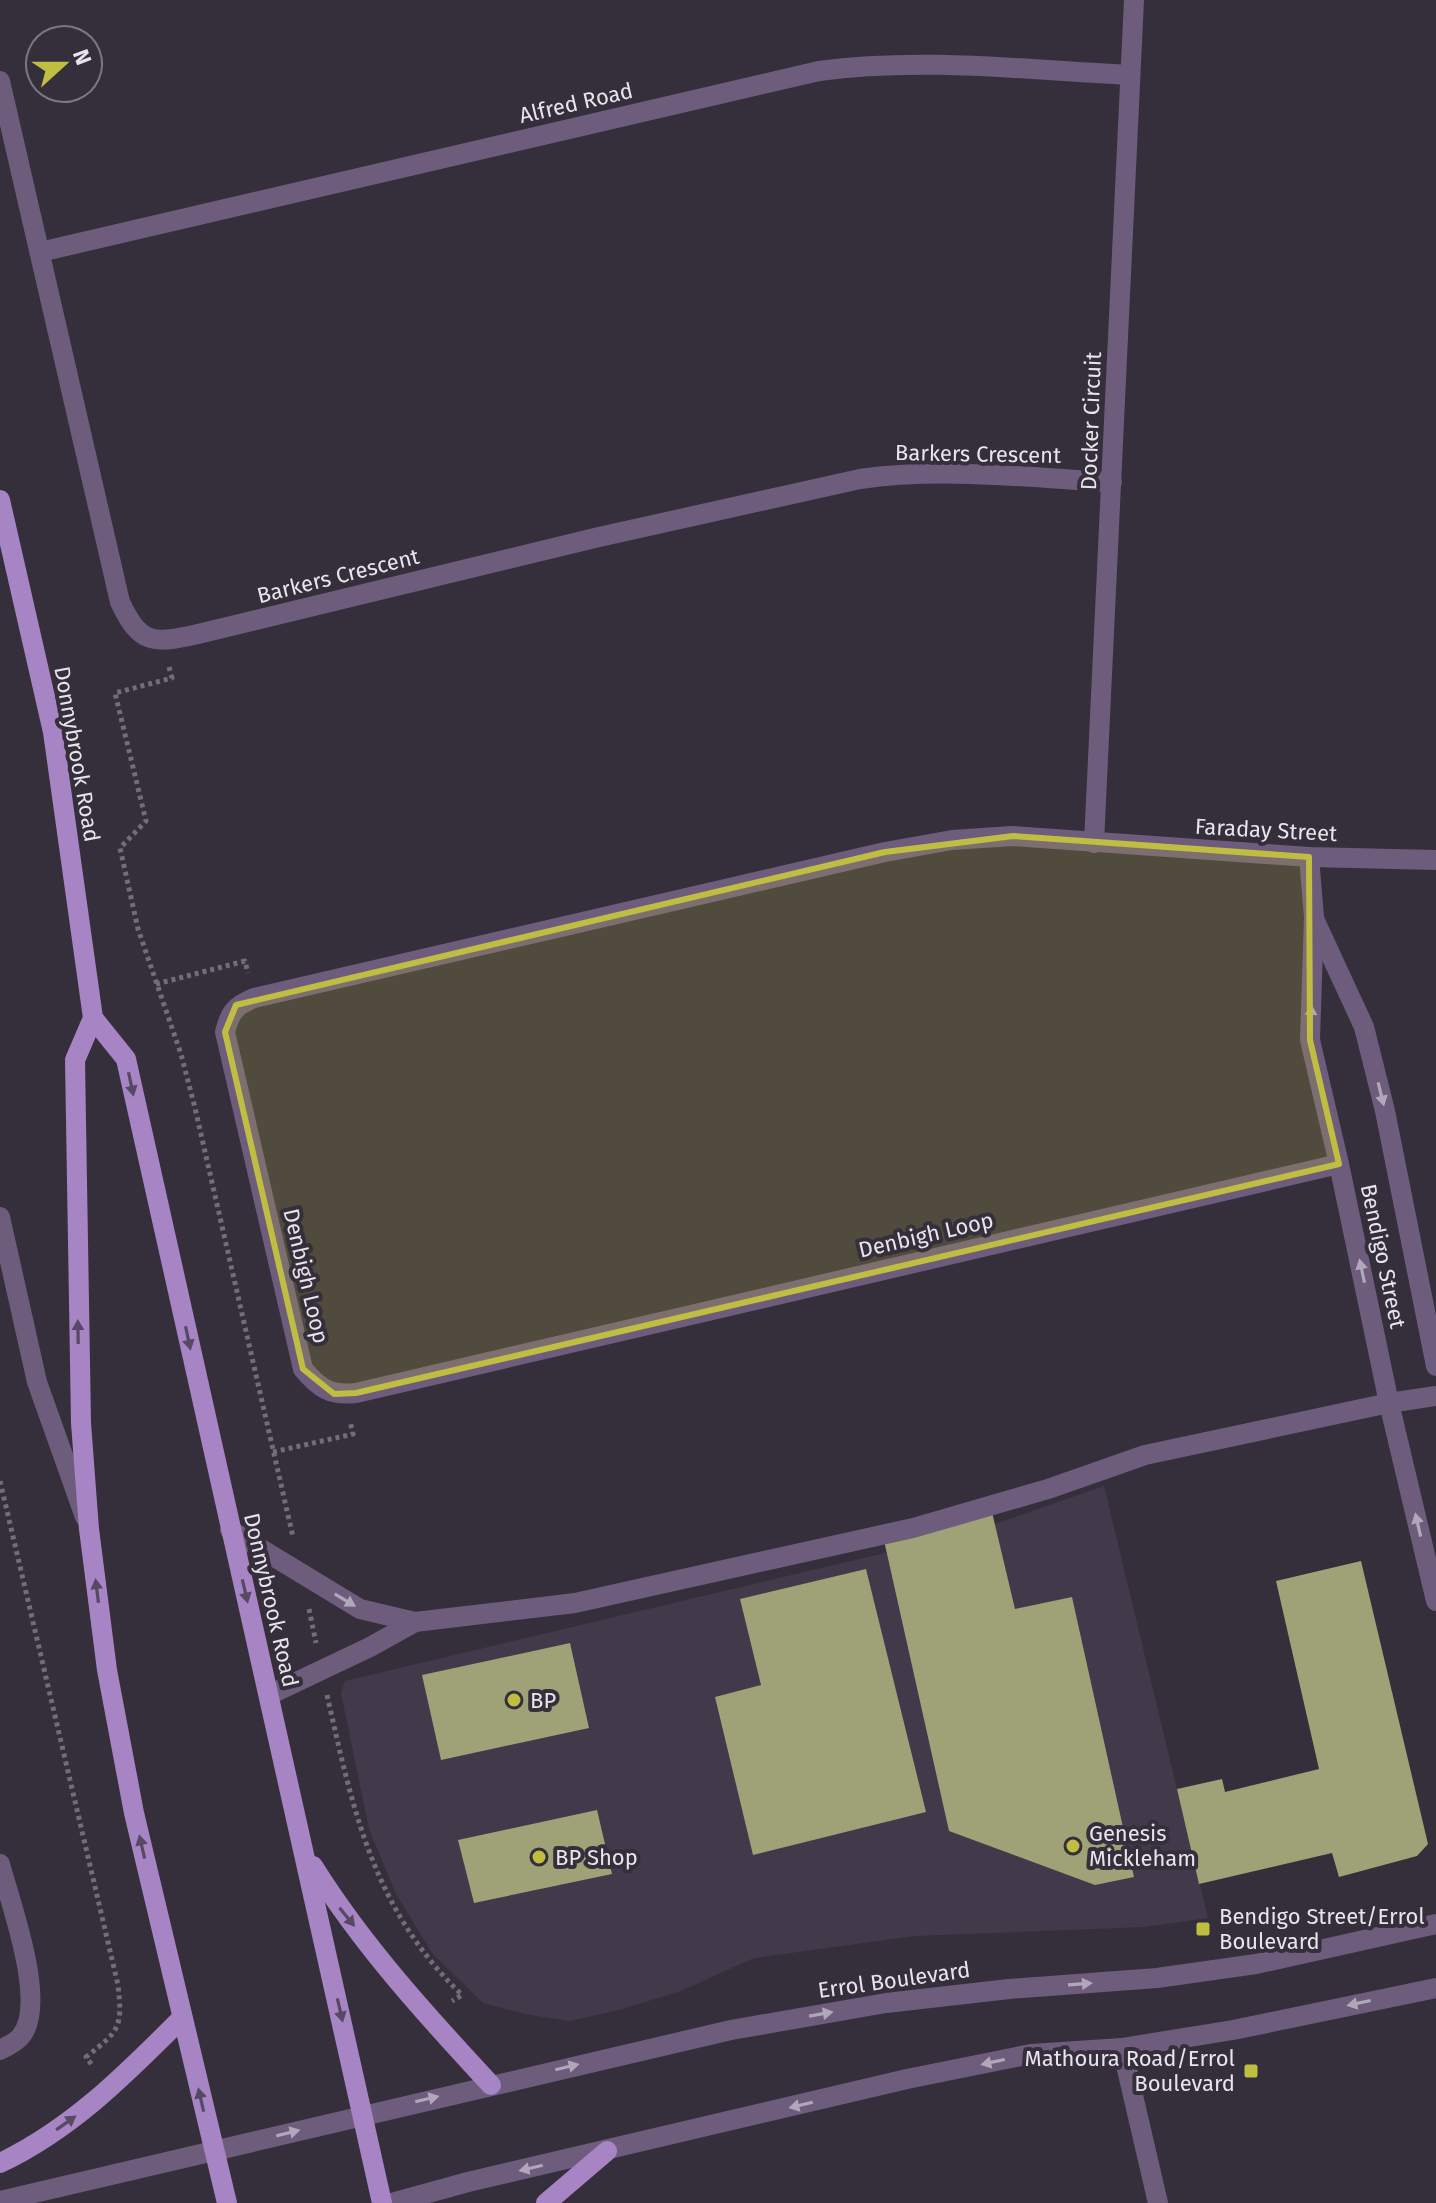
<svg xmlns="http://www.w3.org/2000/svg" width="1436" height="2203" viewBox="0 0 1436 2203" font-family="'Fira Sans',sans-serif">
<rect width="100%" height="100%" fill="#352f3b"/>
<!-- built -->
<path fill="#42394a" d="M1104,1486L1208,1918L1144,1927L914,1936L754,1958L681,1991L619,2010L570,2021L530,2015L483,2003L432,1953L396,1894L369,1829L341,1693L345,1681L969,1533Z"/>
<!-- building -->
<g fill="#9fa177">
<path d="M991,1508L1015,1609L1072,1597L1134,1877L1095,1885L949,1831L883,1536Z"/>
<path d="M1361,1561L1428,1844L1417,1856L1339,1877L1332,1853L1199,1884L1177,1789L1222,1779L1225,1792L1319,1769L1276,1581Z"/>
<path d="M866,1569L926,1812L753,1855L715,1697L761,1685L740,1599Z"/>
<path d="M570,1643L589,1728L441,1760L422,1675Z"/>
<path d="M597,1810L612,1874L474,1903L458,1840Z"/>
</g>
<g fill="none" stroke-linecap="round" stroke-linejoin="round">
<!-- path -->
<g stroke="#726d77" stroke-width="5" stroke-dasharray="4 4" stroke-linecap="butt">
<path d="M169,667L172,678L115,693L146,821L120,848L138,929L181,1054L195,1108L293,1537"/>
<path d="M156,984L245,961L248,973"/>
<path d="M273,1452L353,1434L350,1421"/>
<path d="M0,1481L118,1985C123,2028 119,2031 86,2057L92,2065"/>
<path d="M309,1609L316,1643"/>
<path d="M327,1695C353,1810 373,1909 462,1995L452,2001"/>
</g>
<!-- minor -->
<g stroke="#6d5c7c" stroke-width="20">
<path d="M0,81L120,602C140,645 154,644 198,634L599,537L860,479C943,467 1029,478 1112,482"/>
<path d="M40,252L819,71C922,57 1027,70 1130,75"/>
<path d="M1094,843L1134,0"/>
<path d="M1309,857L1314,917L1310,1040L1339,1164L1389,1403L1436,1601"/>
<path d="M1315,921L1364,1027L1385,1111L1436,1366"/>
<path d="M1339,1164L356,1393C330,1396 319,1388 303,1369L225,1032C230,1012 235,1006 254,998L885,852L952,840L1013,836L1309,857L1436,860"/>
<path d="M0,1217L37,1382L85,1517"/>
<path d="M230,1530L360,1609L415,1622L575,1603L913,1528L1048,1489L1145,1455L1389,1403L1436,1396"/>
<path d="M269,1695L370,1647L415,1622"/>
<path d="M0,1864C10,1902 48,2004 21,2036C17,2042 6,2047 0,2050"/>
<path d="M1122,2048L1158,2203"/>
<path d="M0,2201L731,2030L886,2003L1009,1989L1157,1978L1256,1964L1436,1924"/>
<path d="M392,2203L468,2182L907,2079L1031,2054L1122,2048L1233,2030L1436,1988"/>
</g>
<!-- major -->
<g stroke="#a784c4" stroke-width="20">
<path d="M0,500L53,732L93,1018L75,1060L81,1423L89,1529L107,1670L134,1813L227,2203"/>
<path d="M93,1018L126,1059L382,2203"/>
<path d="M313,1866C363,1946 427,2016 491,2085"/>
<path d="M0,2163C72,2129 127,2073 182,2018"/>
<path d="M546,2203L607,2151"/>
</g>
</g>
<!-- one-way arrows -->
<defs><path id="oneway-solid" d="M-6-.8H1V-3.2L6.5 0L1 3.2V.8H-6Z" transform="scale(2)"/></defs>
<g fill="#b1a7ba">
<use href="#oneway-solid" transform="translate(1311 1017) rotate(-88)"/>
<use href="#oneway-solid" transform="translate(1381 1094) rotate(76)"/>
<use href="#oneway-solid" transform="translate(1362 1271) rotate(-102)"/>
<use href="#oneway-solid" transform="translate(1418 1525) rotate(-103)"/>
<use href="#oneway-solid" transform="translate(345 1600) rotate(31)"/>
<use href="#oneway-solid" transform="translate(1080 1984) rotate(-4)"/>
<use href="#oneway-solid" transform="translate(1359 2003) rotate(168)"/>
<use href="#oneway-solid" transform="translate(821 2014) rotate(-10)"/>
<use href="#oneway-solid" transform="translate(993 2062) rotate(168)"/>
<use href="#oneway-solid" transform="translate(567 2067) rotate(-13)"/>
<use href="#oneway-solid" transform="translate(427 2099) rotate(-13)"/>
<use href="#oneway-solid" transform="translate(801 2105) rotate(167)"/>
<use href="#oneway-solid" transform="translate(288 2133) rotate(-14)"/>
<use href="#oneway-solid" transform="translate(531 2168) rotate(167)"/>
</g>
<g fill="#574864">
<use href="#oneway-solid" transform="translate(131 1084) rotate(78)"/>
<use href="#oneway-solid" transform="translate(78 1332) rotate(-91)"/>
<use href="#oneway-solid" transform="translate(188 1338) rotate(78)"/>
<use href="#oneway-solid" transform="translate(97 1591) rotate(-97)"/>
<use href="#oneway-solid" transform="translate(245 1591) rotate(77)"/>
<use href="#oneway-solid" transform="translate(142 1847) rotate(-103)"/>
<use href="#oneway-solid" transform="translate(347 1917) rotate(51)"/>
<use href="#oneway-solid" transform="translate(340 2010) rotate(77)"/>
<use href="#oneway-solid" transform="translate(201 2100) rotate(-103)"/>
<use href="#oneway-solid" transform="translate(66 2123) rotate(-35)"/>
</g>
<!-- marked area -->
<path fill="#bfbe42" fill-opacity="0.2" stroke="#bfbe42" stroke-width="6" stroke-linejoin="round" d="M1013,836L1309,857L1310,1040L1339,1164L356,1393L334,1394L303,1369L225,1032L236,1005L885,852Z"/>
<!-- markers -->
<g fill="#bfbe42" stroke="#352f3b" stroke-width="3">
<circle cx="514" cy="1700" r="8"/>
<circle cx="1073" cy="1846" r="8"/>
<circle cx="539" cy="1857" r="8"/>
<rect x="1195" y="1921" width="16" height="16" rx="4"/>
<rect x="1243" y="2063" width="16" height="16" rx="4"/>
</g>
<g text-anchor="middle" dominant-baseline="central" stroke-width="8" stroke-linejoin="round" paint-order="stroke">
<!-- street labels -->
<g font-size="22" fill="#e8e4ec" stroke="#352f3b">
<text transform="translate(576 103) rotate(-13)">Alfred Road</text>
<text transform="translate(1091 421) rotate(-88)">Docker Circuit</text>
<text transform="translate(978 454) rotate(1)">Barkers Crescent</text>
<text transform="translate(338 576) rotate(-14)">Barkers Crescent</text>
<text transform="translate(77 754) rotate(80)">Donnybrook Road</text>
<text transform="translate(1266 830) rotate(3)">Faraday Street</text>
<text transform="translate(926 1235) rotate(-13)">Denbigh Loop</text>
<text transform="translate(1383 1256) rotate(78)">Bendigo Street</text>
<text transform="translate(306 1276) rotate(77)">Denbigh Loop</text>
<text transform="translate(271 1600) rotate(77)">Donnybrook Road</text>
<text transform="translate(894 1980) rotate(-8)">Errol Boulevard</text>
</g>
<!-- poi labels -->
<g font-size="22" fill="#e8e4ec" stroke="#352f3b" text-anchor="start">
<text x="530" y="1700">BP</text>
<text x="1089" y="1833">Genesis<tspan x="1089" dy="25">Mickleham</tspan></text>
<text x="555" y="1857">BP Shop</text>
<text x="1219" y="1916">Bendigo Street/Errol<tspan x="1219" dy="25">Boulevard</tspan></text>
<text x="1235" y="2058" text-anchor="end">Mathoura Road/Errol<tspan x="1235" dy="25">Boulevard</tspan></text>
</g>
</g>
<!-- north arrow -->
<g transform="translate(64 64) rotate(69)"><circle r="38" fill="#352f3b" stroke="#7d7782" stroke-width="2"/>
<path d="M0-6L14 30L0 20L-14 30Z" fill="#bfbe42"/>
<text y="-12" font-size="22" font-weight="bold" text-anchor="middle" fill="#e8e4ec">N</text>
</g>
</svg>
